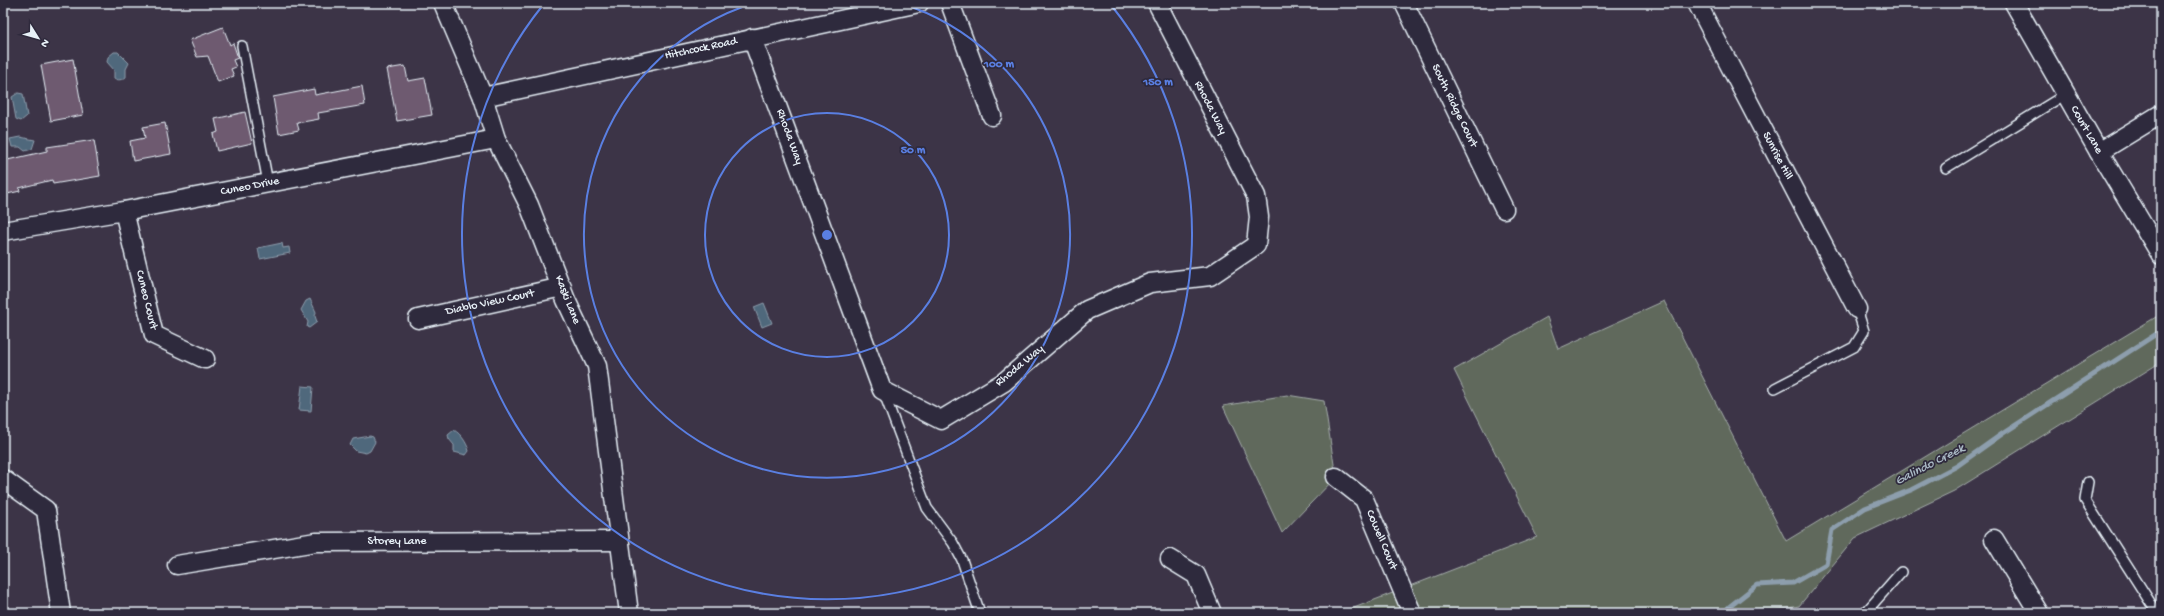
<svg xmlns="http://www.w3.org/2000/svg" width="2164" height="616" viewBox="0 0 2164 616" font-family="'Gochi Hand',sans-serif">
<rect width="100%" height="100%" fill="#3c3447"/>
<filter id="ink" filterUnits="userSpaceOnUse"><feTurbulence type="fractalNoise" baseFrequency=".025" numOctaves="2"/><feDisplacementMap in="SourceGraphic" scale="8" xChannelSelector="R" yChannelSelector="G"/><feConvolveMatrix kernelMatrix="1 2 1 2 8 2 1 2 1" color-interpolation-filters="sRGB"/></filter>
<g filter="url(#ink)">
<!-- green -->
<g fill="#60695c" stroke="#a4adaa">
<path d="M1664,301L1786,541L2161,314V362L1954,491L1855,538L1799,606L1762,613H1341L1537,537L1454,370L1547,317L1558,349Z"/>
<path d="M1287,395L1324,401L1336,477L1282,533L1223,406Z"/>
</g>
<!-- water -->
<g fill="#50677b" stroke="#8d9ead">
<path d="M114,52H118L129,63L126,69V77C122,80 118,81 114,78V70L107,62L108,57Z"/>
<path d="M18,93L23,94L27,116L21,121L16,119L12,97Z"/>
<path d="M20,137L35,140L32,149L25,151L20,147H12L10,139Z"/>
<path d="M282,243L283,248L289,247L290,253L260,259L258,248Z"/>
<path d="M310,299L316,312L315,316L317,322L309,328L307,327L308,322L301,310L306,301Z"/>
<path d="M764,303L772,323L762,327L754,307Z"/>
<path d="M302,386L313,387L311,411L299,410Z"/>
<path d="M454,430C461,434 467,443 469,451L466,455L454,452V445L449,439L448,435Z"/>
<path d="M370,436L373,437L375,442L370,451L366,453L356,451L350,445L353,439Z"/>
</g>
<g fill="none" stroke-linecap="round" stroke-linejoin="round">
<!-- stream -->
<path stroke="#8d9ead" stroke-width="5" d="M1725,613L1729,607L1757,585L1793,583L1826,564L1832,530L1865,508L1911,490L1957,466L2002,434L2161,331"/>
</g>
<!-- building -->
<g fill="#6e5a70" stroke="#e8f1f8">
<path d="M223,27L230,45L233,43L238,58L233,60L236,67L231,69L234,76L218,82L208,56L197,57L190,40Z"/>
<path d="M73,59L83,115L51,121L41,65Z"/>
<path d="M405,66L408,81L425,78L432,115L397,121L387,69Z"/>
<path d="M362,86L365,105L318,113L319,119L297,123L299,130L279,134L273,97L314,89L315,95Z"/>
<path d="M245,112L252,143L217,151L213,134L218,132L215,119Z"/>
<path d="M165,123L171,154L133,161L130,141L145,138L143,127Z"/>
<path d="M94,140L100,176L53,184L52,180L19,188L20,191L3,195V161L47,151V147Z"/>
</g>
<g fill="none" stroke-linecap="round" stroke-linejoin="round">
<defs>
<g id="service">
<path d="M242,46L268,183"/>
<path d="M1946,168L2066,94"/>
<path d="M1775,388L1854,347L1864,331L1857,309"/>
<path d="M883,391L927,508L953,543L962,560L980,613"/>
<path d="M2088,482L2085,500L2157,613"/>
<path d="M1865,613L1901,572"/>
</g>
<g id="minor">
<path d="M443,3L483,97L496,139L529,205L566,300L597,366L629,613"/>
<path d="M950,3L992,116"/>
<path d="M1404,3L1504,209"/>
<path d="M1697,3L1857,309"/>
<path d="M2014,3L2099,152L2161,255"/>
<path d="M752,38L882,390L941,420L1004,382L1087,310L1150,283L1210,276L1256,245L1259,217L1256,196L1157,3"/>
<path d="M483,97L919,3"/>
<path d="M2099,152L2161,114"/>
<path d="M124,211L154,335L205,359"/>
<path d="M3,231L124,211L496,139"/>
<path d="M418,319L562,287"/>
<path d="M1336,477L1364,499L1412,613"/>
<path d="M3,479L46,510L61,613"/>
<path d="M1994,539L2039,613"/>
<path d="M1170,559L1196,575L1212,613"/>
<path d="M177,565L316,542L619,541"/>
</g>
</defs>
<!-- service casing -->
<use href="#service" stroke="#e8f1f8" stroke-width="12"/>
<!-- minor casing -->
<use href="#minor" stroke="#e8f1f8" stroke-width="21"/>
<!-- service -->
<use href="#service" stroke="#2f2a3d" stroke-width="9"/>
<!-- minor -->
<use href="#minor" stroke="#2f2a3d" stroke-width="18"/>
</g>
</g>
<!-- distance rings -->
<g fill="none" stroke="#5a7fe2" stroke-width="2">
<circle cx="827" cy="235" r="122"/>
<path d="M900 3A243 243 0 1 1 754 3"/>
<path d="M1111 5A365 365 0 1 1 543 5"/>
</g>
<g text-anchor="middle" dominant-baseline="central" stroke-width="3.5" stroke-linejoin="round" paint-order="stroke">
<!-- street labels -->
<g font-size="12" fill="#e8f1f8" stroke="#2f2a3d">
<text transform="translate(701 49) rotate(-12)">Hitchcock Road</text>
<text transform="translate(1454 106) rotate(64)">South Ridge Court</text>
<text transform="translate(1210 108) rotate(63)">Rhoda Way</text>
<text transform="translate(2086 130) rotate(60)">Court Lane</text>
<text transform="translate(789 137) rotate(70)">Rhoda Way</text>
<text transform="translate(1777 156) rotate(62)">Sunrise Hill</text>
<text transform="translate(250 187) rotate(-11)">Cuneo Drive</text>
<text transform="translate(146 300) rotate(76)">Cuneo Court</text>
<text transform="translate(567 300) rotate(68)">Kaski Lane</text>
<text transform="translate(490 303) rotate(-12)">Diablo View Court</text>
<text transform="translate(1020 366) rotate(-39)">Rhoda Way</text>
<text transform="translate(1381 540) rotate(67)">Cowell Court</text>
<text x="397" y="542">Storey Lane</text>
</g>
<!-- water labels -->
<g font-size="13" font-style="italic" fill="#abbac6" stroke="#2f2a3d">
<text transform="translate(1930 465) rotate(-27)">Galindo Creek</text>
</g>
</g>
<circle cx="827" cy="235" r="6" fill="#5a7fe2" stroke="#2f2a3d" stroke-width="2"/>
<g font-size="12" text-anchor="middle" font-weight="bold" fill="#5a7fe2" stroke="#2f2a3d" stroke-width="3.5" stroke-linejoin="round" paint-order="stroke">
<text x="999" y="67">100 m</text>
<text x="1158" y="85">150 m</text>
<text x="913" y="153">50 m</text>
</g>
<!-- margin -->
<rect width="2164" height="616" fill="none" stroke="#2f2a3d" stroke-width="16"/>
<rect x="8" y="8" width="2148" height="600" fill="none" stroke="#e8f1f8" stroke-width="1.5" filter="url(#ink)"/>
<!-- north arrow -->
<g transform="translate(38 38) rotate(127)" stroke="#2f2a3d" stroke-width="3" paint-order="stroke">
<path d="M0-3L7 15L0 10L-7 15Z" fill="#e8f1f8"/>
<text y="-6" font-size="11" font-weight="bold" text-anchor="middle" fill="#e8f1f8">N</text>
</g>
</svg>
